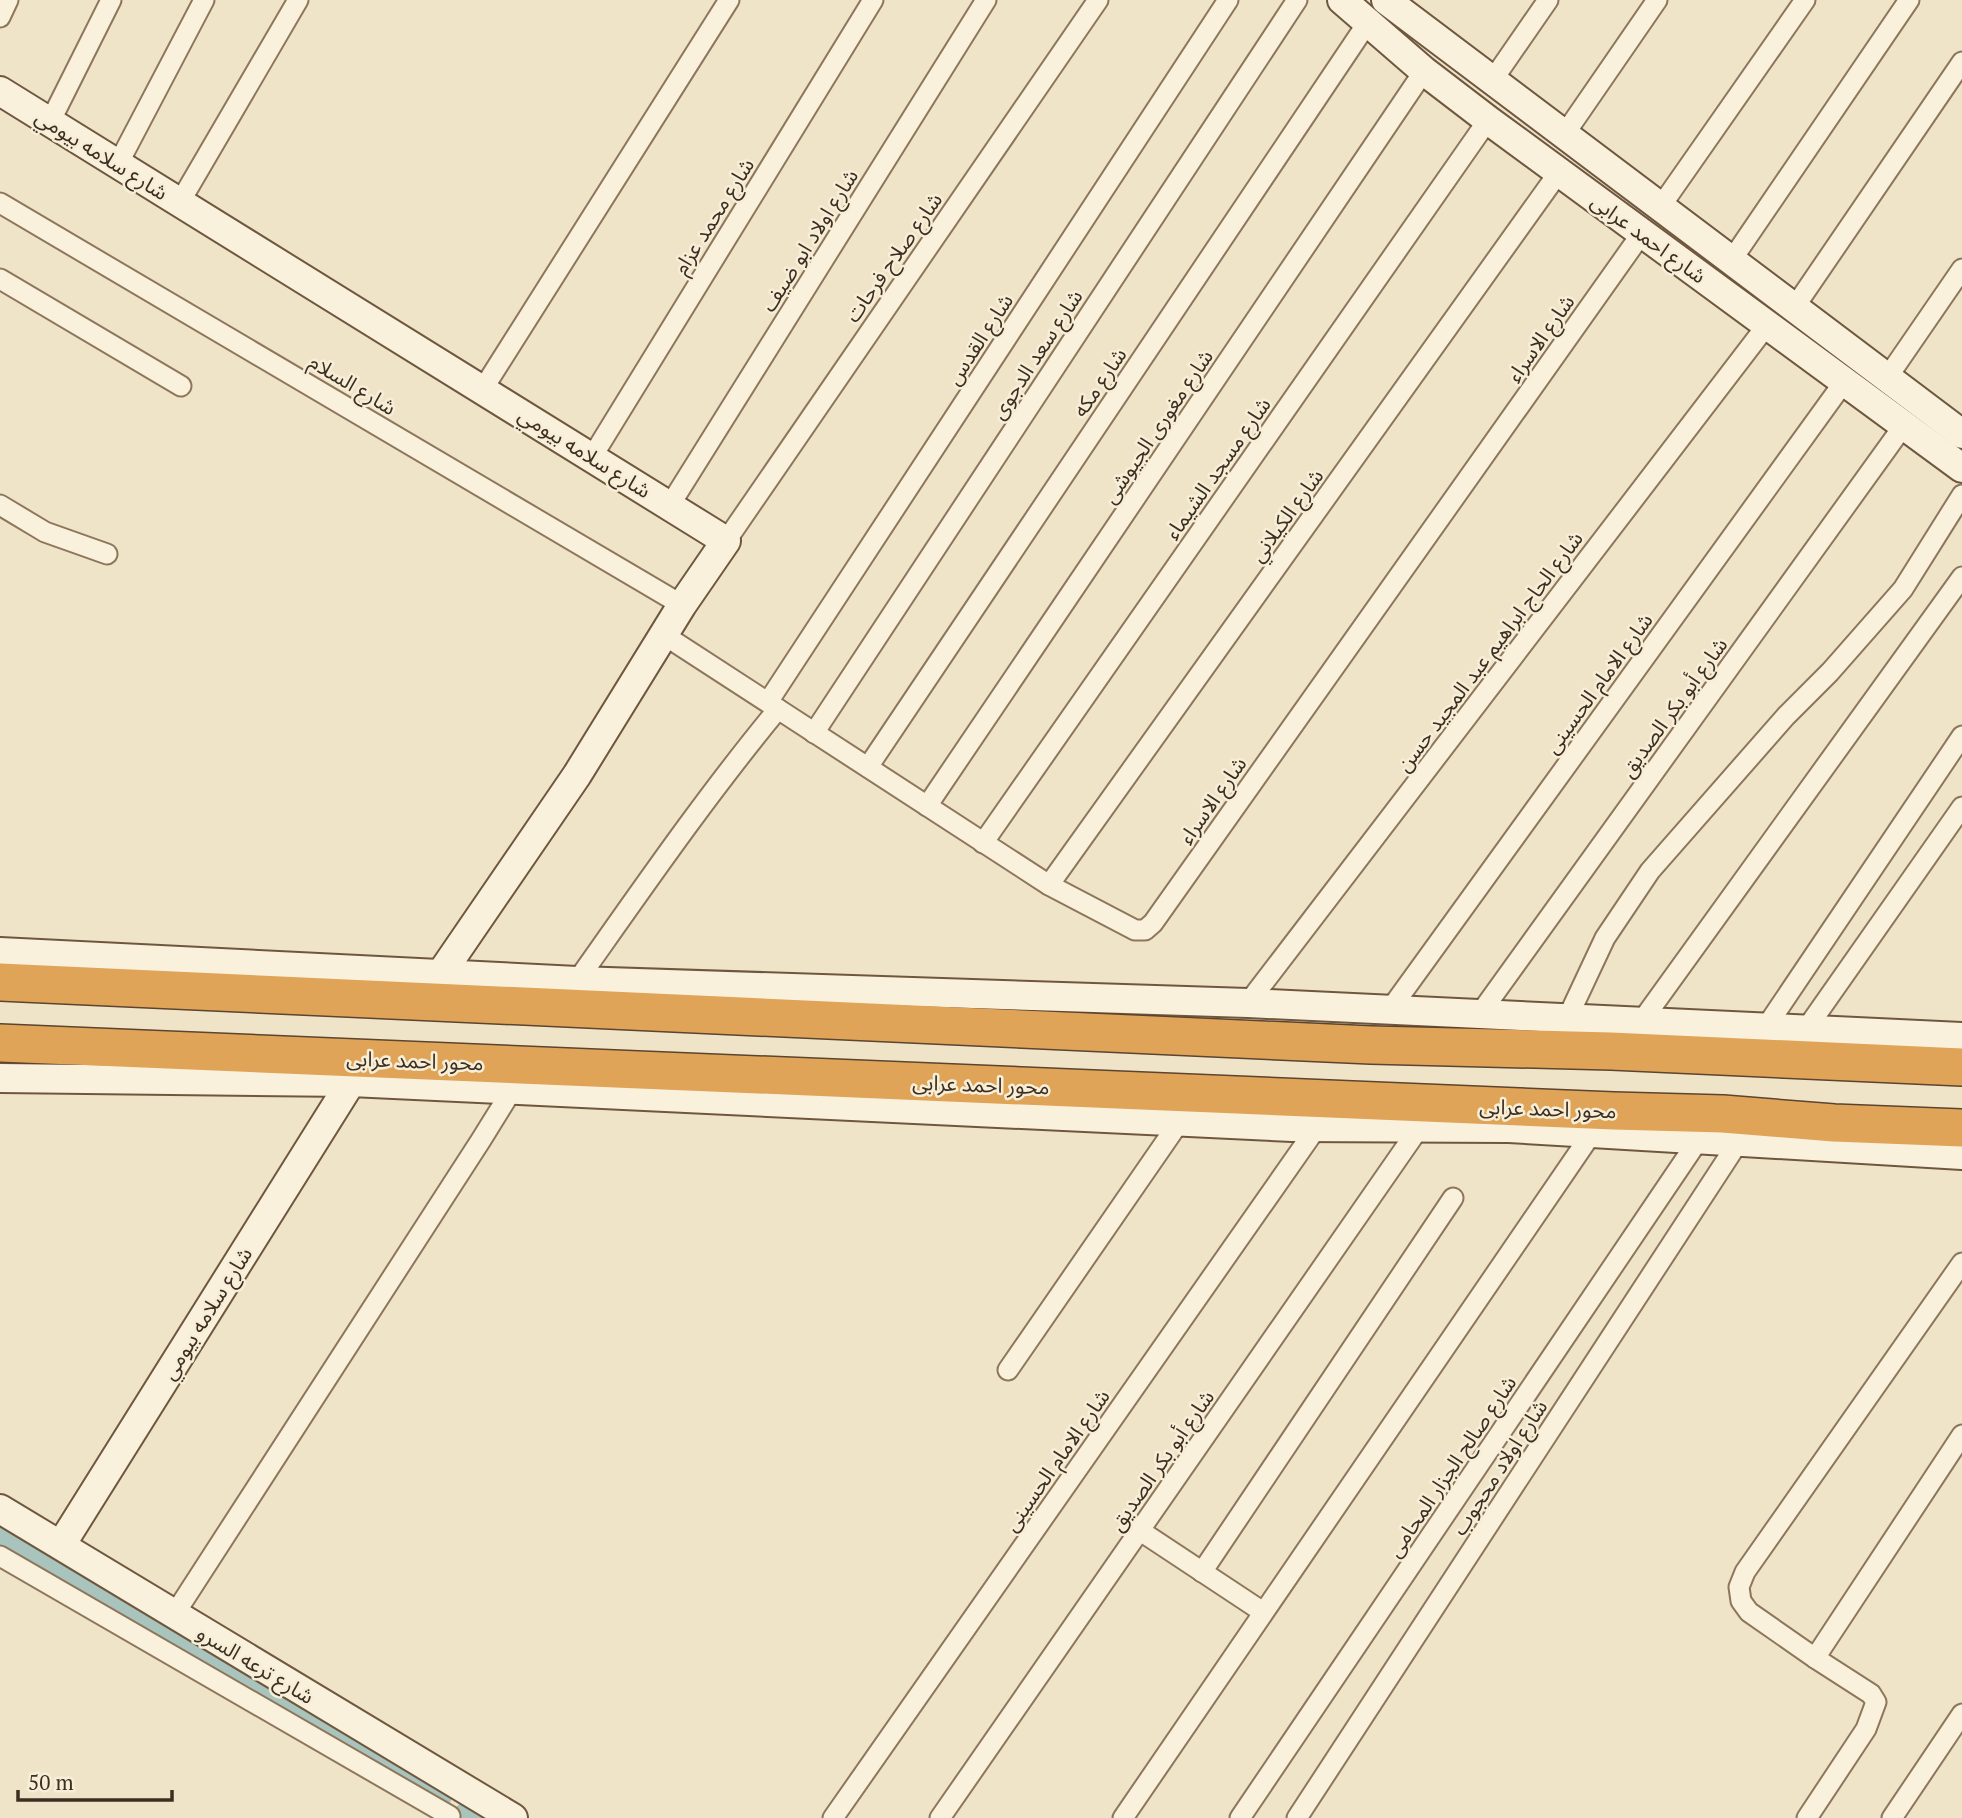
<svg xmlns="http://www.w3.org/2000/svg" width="1962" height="1818" viewBox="0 0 1962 1818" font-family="'PT Serif','Noto Sans Arabic',serif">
<rect width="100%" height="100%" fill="#f0e4c8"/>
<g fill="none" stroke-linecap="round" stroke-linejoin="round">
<!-- canal -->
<g stroke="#a9c4bc" stroke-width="21">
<path d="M0,1534L441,1797"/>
<path d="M466,1812L476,1818"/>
</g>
<defs>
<g id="street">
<path d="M0,17L8,0"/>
<path d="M1492,81L1548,0"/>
<path d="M50,122L111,0"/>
<path d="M1564,135L1657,0"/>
<path d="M118,164L204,0"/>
<path d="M180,202L298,0"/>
<path d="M0,203L682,605"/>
<path d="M1661,206L1805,0"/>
<path d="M1731,261L1909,0"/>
<path d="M0,279L181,386"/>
<path d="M1794,308L1962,62"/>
<path d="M1887,378L1962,269"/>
<path d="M483,389L729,0"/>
<path d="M592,457L873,0"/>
<path d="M0,505L45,532L107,554"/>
<path d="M670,505L986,0"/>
<path d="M726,541L1098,0"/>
<path d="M664,635L1049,885L1135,930H1145L1153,923L1642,233"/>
<path d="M768,702L1228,0"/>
<path d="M814,733L1297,0"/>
<path d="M868,767L1368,22"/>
<path d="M927,806L1424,71"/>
<path d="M983,843L1488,120"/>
<path d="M1049,885L1559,172"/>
<path d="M577,981C642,889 706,796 778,709"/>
<path d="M1248,1003L1767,325"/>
<path d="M1389,1011L1844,382"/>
<path d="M1479,1015L1904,425"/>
<path d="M1567,1019L1605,938L1650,871L1786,716L1830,672L1903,589L1962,495"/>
<path d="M1641,1022L1962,577"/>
<path d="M1766,1027L1962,736"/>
<path d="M1807,1028L1962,807"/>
<path d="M1008,1370L1180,1121"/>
<path d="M1139,1530L1263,1612"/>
<path d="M0,1556L450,1816"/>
<path d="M1202,1572L1453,1198"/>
<path d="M174,1615L481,1140L512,1090"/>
<path d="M1815,1658L1962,1435"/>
<path d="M833,1818L1317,1127"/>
<path d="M940,1818L1419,1128"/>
<path d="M1123,1818L1592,1133"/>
<path d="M1240,1818L1699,1139"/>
<path d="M1297,1818L1739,1141"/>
<path d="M1807,1818L1866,1729L1876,1702L1871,1694L1815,1658L1749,1612L1741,1601L1739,1587L1745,1572L1962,1263"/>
<path d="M1892,1818L1962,1714"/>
</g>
<g id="secondary">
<path d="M1342,0L1424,71L1488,120L1962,468"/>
<path d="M1386,0L1962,434"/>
<path d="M0,91L726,541L682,605L577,775L440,975"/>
<path d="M0,952L577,981L1248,1003L1962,1037"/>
<path d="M0,1078L351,1082L1292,1127L1509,1128L1962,1155"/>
<path d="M0,1509L513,1818"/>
<path d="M61,1545L351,1082"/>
</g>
<g id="highway">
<path d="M0,982L1371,1045L1611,1051L1962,1067"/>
<path d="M0,1043L1614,1111L1723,1114L1834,1123L1962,1128"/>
</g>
</defs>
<!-- street casing -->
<use href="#street" stroke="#8d765c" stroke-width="23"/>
<!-- secondary casing -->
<use href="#secondary" stroke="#6f573f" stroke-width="32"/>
<!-- highway casing -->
<use href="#highway" stroke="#5b4430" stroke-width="40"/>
<!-- street -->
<use href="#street" stroke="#faf1dc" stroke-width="19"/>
<!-- secondary -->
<use href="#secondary" stroke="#faf1dc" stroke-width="28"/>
<!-- highway -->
<use href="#highway" stroke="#e0a458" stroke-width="37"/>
</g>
<g text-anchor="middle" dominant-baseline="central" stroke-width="5" stroke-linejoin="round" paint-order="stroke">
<!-- street labels -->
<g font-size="21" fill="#3d2e20" stroke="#f7eed8">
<text transform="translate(102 154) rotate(32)">شارع سلامه بيومي</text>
<text transform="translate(713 216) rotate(-58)">شارع محمد عزام</text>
<text transform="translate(1649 238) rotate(36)">شارع احمد عرابى</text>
<text transform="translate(809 240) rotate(-58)">شارع اولاد ابو ضيف</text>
<text transform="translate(893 257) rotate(-55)">شارع صلاح فرحات</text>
<text transform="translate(1540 338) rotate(-55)">شارع الاسراء</text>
<text transform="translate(979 339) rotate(-57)">شارع القدس</text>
<text transform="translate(1036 354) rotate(-57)">شارع سعد الدجوى</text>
<text transform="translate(1099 382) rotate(-56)">شارع مكه</text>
<text transform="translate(353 384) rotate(31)">شارع السلام</text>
<text transform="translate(1157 426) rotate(-56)">شارع مغورى الجيوشى</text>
<text transform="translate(585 452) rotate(32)">شارع سلامه بيومي</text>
<text transform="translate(1217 468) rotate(-55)">شارع مسجد الشيماء</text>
<text transform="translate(1286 515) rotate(-54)">شارع الكيلاني</text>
<text transform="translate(1489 651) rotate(-53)">شارع الحاج ابراهيم عبد المجيد حسن</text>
<text transform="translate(1598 683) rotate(-54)">شارع الامام الحسينى</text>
<text transform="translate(1673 707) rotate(-54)">شارع أبو بكر الصديق</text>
<text transform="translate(1212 800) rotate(-55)">شارع الاسراء</text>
<text transform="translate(415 1060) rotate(2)">محور احمد عرابى</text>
<text transform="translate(981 1084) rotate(2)">محور احمد عرابى</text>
<text transform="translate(1548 1108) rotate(2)">محور احمد عرابى</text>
<text transform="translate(206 1313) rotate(-58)">شارع سلامه بيومي</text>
<text transform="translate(1056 1460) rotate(-55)">شارع الامام الحسينى</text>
<text transform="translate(1161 1460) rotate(-55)">شارع أبو بكر الصديق</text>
<text transform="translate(1451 1466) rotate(-56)">شارع صالح الجزار المحامى</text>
<text transform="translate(1499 1467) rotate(-57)">شارع اولاد محجوب</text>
<text transform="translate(256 1664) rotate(31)">شارع ترعه السرو</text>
</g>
</g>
<!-- scale -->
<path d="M18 1790v10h154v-10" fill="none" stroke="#3d2e20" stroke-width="3.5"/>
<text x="28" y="1790" font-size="21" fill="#3d2e20" stroke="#f7eed8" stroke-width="5" paint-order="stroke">50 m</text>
</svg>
